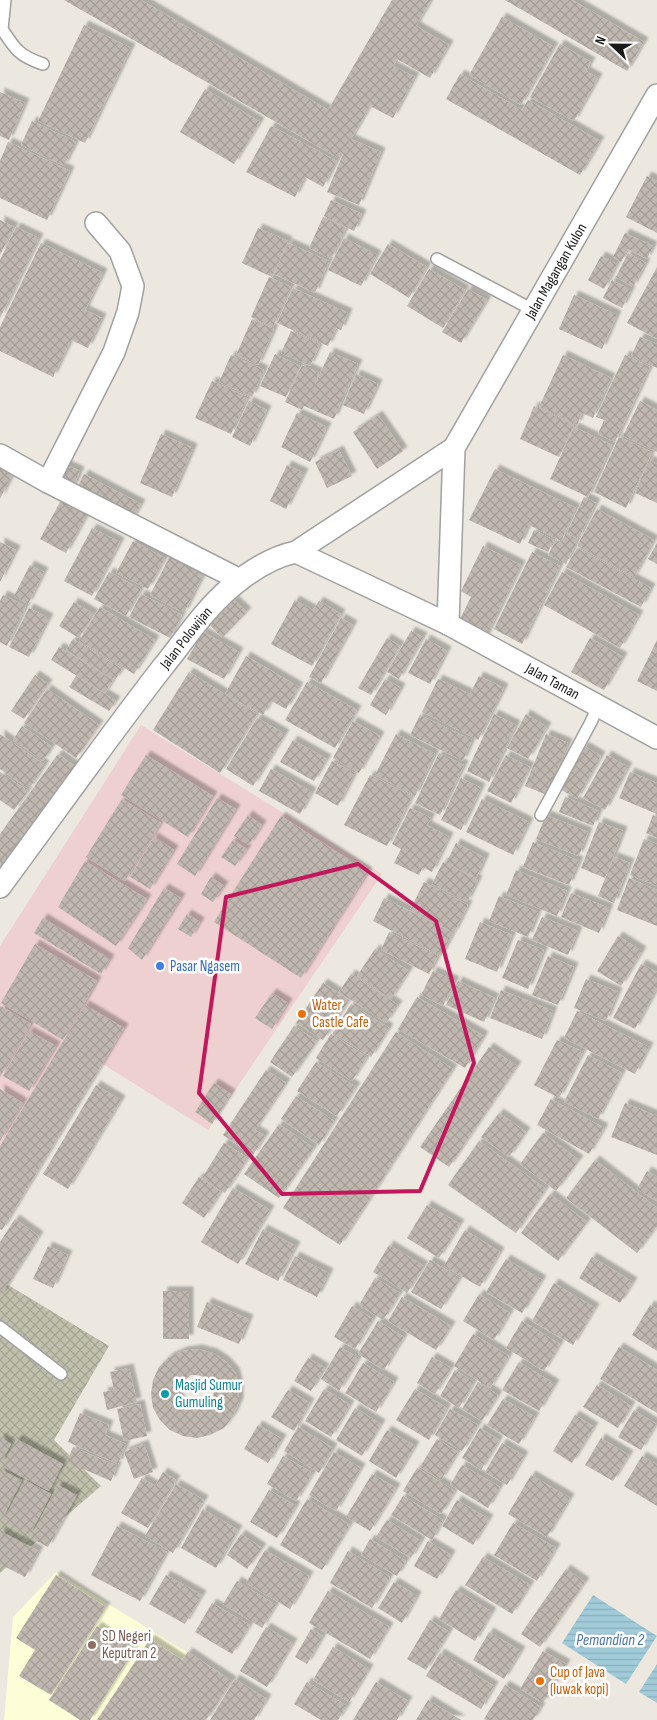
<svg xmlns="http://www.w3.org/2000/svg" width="657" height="1720" viewBox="0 0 657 1720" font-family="'Sofia Sans Condensed',sans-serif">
<defs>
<pattern id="construction-cross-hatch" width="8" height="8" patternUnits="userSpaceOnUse" patternTransform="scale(1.25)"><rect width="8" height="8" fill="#c0c0ac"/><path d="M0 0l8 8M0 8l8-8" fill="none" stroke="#a4a493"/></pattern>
<pattern id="water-rules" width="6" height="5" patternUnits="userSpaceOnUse" patternTransform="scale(1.25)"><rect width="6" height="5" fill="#a1cbd9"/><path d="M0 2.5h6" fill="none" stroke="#8aaeba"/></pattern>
<pattern id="building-cross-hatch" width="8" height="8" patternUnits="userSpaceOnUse" patternTransform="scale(1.25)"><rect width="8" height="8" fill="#c0b8b0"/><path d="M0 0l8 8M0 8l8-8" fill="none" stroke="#a49e97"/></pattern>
<filter id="shadow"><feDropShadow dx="4.5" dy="-4.5" stdDeviation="1" flood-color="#0004"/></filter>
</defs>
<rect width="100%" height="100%" fill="#ece8e0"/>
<!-- commercial -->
<path fill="#edd0cf" d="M141,725L382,874L208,1130L98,1061L0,1218V946Z"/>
<!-- education -->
<path fill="#fdfed7" d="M56,1572L221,1673L191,1720H4L13,1617Z"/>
<!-- construction -->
<path fill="url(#construction-cross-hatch)" d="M0,1280L109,1346L54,1440L101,1486L0,1573Z"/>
<!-- water -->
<g fill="url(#water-rules)">
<path d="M593,1595L657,1636L626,1684L562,1643Z"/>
<path d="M657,1664V1703L639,1692Z"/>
</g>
<!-- building -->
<g fill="url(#building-cross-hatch)" fill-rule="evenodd" filter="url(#shadow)">
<path d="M64,0H141L328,110L392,0H431L416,26L449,45L430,78L397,59L393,66L415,77L393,118L370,106L351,139L381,152L359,205L327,192L344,152L340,159Z"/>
<path d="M505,0H572L644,42L627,71Z"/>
<path d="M502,17L554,47L521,105L469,75Z"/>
<path d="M84,25L131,48L85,143L38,121Z"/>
<path d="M560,44L591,62L586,71L598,78L574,121L530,97Z"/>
<path d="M460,74L522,110L528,100L600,141L580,175L446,99Z"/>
<path d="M205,89L260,122L234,164L180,132Z"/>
<path d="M0,92L25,103L9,140L0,136Z"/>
<path d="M32,121L76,142L64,166L21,145Z"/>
<path d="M271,126L337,161L323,187L305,177L295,197L246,172Z"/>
<path d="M8,142L70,171L47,220L0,198V161Z"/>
<path d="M647,176L657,181V233L626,217Z"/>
<path d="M331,200L362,214L354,231L324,216Z"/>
<path d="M323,217L346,228L331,259L309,248Z"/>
<path d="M0,220L14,227L0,255Z"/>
<path d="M16,227L39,238L0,318V260Z"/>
<path d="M258,228L288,241L272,277L242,263Z"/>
<path d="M625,233L653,246L647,259L628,249L621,262L613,257Z"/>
<path d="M344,238L377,255L361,286L328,270Z"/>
<path d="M41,243L103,273L85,310L102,318L88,348L71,340L53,377L0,351V327Z"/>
<path d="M288,243L329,261L315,293L274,274Z"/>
<path d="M388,244L427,267L409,298L370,274Z"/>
<path d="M628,253L646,263L633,287L616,277Z"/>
<path d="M601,256L617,264L604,289L588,280Z"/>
<path d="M657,267V339L627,323Z"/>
<path d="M429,269L465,290L443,328L407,306Z"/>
<path d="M269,277L291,287L273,327L251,317Z"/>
<path d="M612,280L631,290L622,308L603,298Z"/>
<path d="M293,288L348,313L341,330L336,328L328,346L277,323L285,305L322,322L285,305Z"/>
<path d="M468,289L487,300L461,343L442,332Z"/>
<path d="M574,295L617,315L602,349L559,329Z"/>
<path d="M252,319L274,329L258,365L236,355Z"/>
<path d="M291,331L320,344L310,366L281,353Z"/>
<path d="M640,337L657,344V368L631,356Z"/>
<path d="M330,352L358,364L334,419L304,406L302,410L285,402L302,365L319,373L313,389Z"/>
<path d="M275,354L300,366L286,397L260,386Z"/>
<path d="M231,355L264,370L252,397L219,382Z"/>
<path d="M563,355L611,378L593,418L582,413L577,425L539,407Z"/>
<path d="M625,355L650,367L615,442L598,434L604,420L596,417Z"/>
<path d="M356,374L378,384L364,414L343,405Z"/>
<path d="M212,381L248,397L231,434L195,418Z"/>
<path d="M249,401L267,410L250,446L232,437Z"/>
<path d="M640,401L657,410V452L623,436Z"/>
<path d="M534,406L574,425L559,457L520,439Z"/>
<path d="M297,413L327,427L310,462L281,447Z"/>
<path d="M378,415L403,451L377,469L353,432Z"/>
<path d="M574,427L612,445L588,497L550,479Z"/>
<path d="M161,434L193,448L172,497L140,483Z"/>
<path d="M619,437L652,452L626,508L594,492Z"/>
<path d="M339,450L352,476L327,488L315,462Z"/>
<path d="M0,459L16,467L0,499Z"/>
<path d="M649,460L657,464V503L635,493Z"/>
<path d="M60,462L80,471L73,488L52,479Z"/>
<path d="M287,465L304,473L286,509L270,501Z"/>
<path d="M495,469L576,508L561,541L529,525L520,544L469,520Z"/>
<path d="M84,474L141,504L132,520L76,490Z"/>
<path d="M65,493L91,507L66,553L40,539Z"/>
<path d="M584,497L596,503L579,538L567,532Z"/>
<path d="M597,509L654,540L634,577L577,546Z"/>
<path d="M92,528L120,542L92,596L64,581Z"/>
<path d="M534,530L554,540L548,552L528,543Z"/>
<path d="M566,533L578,539L566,564L548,555L556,540L561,543Z"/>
<path d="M133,541L165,558L148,589L116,573Z"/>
<path d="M0,542L16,550L0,582Z"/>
<path d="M657,543V564L648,559Z"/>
<path d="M483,546L521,565L485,639L457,625L471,597L461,591Z"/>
<path d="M577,548L651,588L641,607L566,567Z"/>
<path d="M532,552L560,566L522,644L494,629Z"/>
<path d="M171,554L205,571L184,613L150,595Z"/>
<path d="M30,565L44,572L28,604L14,596Z"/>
<path d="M109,572L141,589L126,616L94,599Z"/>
<path d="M562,572L639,615L620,648L544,605Z"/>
<path d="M141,594L182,615L170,638L129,617Z"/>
<path d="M3,595L26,606L7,646L0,642V601Z"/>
<path d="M234,600L247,612L222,638L210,625Z"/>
<path d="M295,600L313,610L319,601L341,614L312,666L271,644Z"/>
<path d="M74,602L94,614L79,638L59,626Z"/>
<path d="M100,607L155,640L134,674L79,641Z"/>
<path d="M29,608L49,618L29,657L9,647Z"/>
<path d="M341,618L353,625L321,683L309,677Z"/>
<path d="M411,631L423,637L399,679L387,672Z"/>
<path d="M203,632L239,652L224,679L187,659Z"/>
<path d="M387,638L400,646L371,695L358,688Z"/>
<path d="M590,638L623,657L604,690L571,672Z"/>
<path d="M73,639L122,669L115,680L66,650Z"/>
<path d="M426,639L447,651L430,684L408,673Z"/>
<path d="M657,640V691L637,681Z"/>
<path d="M59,647L113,680L105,693L51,660Z"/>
<path d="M246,656L299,687L286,709L271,701L263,715L225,694Z"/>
<path d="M189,672L257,714L220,773L153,730Z"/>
<path d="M35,675L48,684L24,719L11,711Z"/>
<path d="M76,676L116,701L109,711L69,687Z"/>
<path d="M479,676L504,688L478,740L422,712L438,679L470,694Z"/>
<path d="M385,679L401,688L386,715L370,705Z"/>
<path d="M307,682L357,710L335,748L285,720Z"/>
<path d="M47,689L99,725L76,758L24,723Z"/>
<path d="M494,714L516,725L489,782L467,771Z"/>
<path d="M526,714L547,727L528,759L507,748Z"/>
<path d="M420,715L472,740L463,761L410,735Z"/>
<path d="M257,718L285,734L253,786L226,769Z"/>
<path d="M353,721L380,736L359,773L333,758Z"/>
<path d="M22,726L52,747L43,761L13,740Z"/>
<path d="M0,734L45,765L29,789L0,769Z"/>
<path d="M396,734L435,754L415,796L375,775Z"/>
<path d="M546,734L568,743L547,795L525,786Z"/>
<path d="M293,740L327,759L314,781L280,762Z"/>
<path d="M584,746L601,756L577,799L560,789Z"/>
<path d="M439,753L464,765L440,815L415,803Z"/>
<path d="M58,754L76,767L0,872V834Z"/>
<path d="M146,755L213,796L188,837L121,795Z"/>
<path d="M506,755L530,767L511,803L487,791Z"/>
<path d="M607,755L628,767L605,810L583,798Z"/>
<path d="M332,761L355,773L338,806L315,793Z"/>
<path d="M271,769L312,792L300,814L259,791Z"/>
<path d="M0,772L28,791L14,810L0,800Z"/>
<path d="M630,772L657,783V814L619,798Z"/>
<path d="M370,775L412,796L387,846L344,825Z"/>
<path d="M461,778L481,788L461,830L441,820Z"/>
<path d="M565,797L599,811L593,826L559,812Z"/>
<path d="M217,798L236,809L195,876L177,864Z"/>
<path d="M122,799L161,823L125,881L86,857Z"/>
<path d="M482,799L529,822L513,855L466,832Z"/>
<path d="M410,808L431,818L427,825L449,837L432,872L423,867L419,875L394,863L401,849L392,844Z"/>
<path d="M248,815L262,825L249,845L234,836Z"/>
<path d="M546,815L588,832L579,856L536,839Z"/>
<path d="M653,815L657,817V838L646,833Z"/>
<path d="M281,816L368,872L301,978L214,922Z"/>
<path d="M599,822L623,831L605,878L581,868Z"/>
<path d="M154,837L174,850L150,889L130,877Z"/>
<path d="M644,839L657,844V886L630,875Z"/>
<path d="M233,840L247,849L235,866L221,857Z"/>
<path d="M533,842L579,861L569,885L523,867Z"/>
<path d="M456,843L485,858L476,878L446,863Z"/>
<path d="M614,857L630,863L614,903L598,896Z"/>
<path d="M85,861L147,899L116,946L58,907Z"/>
<path d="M443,862L478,880L467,902L432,884Z"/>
<path d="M516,870L567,891L557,916L506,895Z"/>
<path d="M211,877L224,886L213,902L201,894Z"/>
<path d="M629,878L657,890V926L617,910Z"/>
<path d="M424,882L468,905L454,933L410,910Z"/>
<path d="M164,888L181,898L142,960L128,948Z"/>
<path d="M571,893L609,908L599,933L561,917Z"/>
<path d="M499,896L538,912L528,937L489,921Z"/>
<path d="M384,898L453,933L441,956L373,921Z"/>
<path d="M187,914L200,922L191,937L178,929Z"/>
<path d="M542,917L578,931L568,955L532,940Z"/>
<path d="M43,918L110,959L101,974L34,933Z"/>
<path d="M480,922L512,935L497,972L465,959Z"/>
<path d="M389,932L438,956L429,974L381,950Z"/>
<path d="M618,936L642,951L621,986L597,971Z"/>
<path d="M518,940L544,950L528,989L502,978Z"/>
<path d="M35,944L97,981L63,1040L1,1003Z"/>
<path d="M375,949L409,971L391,999L357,976Z"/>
<path d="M548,956L574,967L558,1005L532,995Z"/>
<path d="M641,964L657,972V988L635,1029L613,1018Z"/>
<path d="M433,971L455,981L443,1006L421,995Z"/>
<path d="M351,974L398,1005L386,1023L339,992Z"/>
<path d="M586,979L618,992L606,1021L574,1008Z"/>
<path d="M458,981L495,998L484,1022L446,1005Z"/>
<path d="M323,983L349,1000L323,1040L296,1023Z"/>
<path d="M501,990L553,1011L542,1039L490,1018Z"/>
<path d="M272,993L288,1003L272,1029L255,1018Z"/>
<path d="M417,997L484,1036L465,1068L398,1029Z"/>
<path d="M351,1004L389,1028L371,1057L333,1033Z"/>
<path d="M85,1005L124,1028L2,1230L0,1229V1146Z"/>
<path d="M1,1006L31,1024L0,1077V1007Z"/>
<path d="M577,1011L649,1047L635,1074L564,1038Z"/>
<path d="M294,1026L317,1041L292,1077L270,1062Z"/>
<path d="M29,1031L56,1046L29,1091L3,1076Z"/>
<path d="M396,1032L453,1069L340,1245L283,1208Z"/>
<path d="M331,1034L367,1057L352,1081L316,1058Z"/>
<path d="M557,1040L583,1052L559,1098L534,1085Z"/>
<path d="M489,1047L517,1066L449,1167L420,1147Z"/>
<path d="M588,1055L622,1073L598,1119L564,1102Z"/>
<path d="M316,1062L356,1087L337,1116L297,1091Z"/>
<path d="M266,1070L286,1083L255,1130L265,1136L253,1155L223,1135Z"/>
<path d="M214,1083L231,1094L212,1124L195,1112Z"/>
<path d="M96,1085L121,1100L68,1189L43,1174Z"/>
<path d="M0,1089L23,1103L0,1141Z"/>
<path d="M296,1096L334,1121L319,1145L281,1119Z"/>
<path d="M551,1099L604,1128L589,1154L537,1125Z"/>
<path d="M625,1103L657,1116V1155L611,1137Z"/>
<path d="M499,1113L526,1132L509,1157L481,1137Z"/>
<path d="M279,1124L314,1148L279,1198L244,1174Z"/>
<path d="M543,1133L579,1160L556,1191L520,1164Z"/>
<path d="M479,1141L546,1189L516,1233L448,1185Z"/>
<path d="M224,1143L248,1158L225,1193L202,1178Z"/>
<path d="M595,1160L657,1208V1226L637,1253L566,1198Z"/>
<path d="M647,1171L657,1177V1201L637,1189Z"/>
<path d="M199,1177L221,1192L204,1218L182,1203Z"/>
<path d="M233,1188L270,1210L238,1264L201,1242Z"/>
<path d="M550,1194L587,1222L558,1261L521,1233Z"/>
<path d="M427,1205L460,1224L439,1258L407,1238Z"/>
<path d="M15,1219L39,1236L0,1297V1242Z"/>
<path d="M263,1229L296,1246L278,1281L245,1264Z"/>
<path d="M465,1230L500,1252L480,1287L444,1266Z"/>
<path d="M389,1245L424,1266L407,1293L373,1272Z"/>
<path d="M48,1246L68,1255L53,1288L33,1279Z"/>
<path d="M295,1256L329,1273L317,1297L283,1280Z"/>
<path d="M592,1257L633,1282L620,1303L579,1278Z"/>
<path d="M506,1259L542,1280L522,1313L486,1292Z"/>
<path d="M430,1260L460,1278L441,1309L411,1292Z"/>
<path d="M375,1278L400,1293L383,1320L359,1305Z"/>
<path d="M554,1283L595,1308L573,1345L532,1321Z"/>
<rect x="163" y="1291" width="26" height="48"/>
<path d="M479,1294L510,1313L494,1340L463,1321Z"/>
<path d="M402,1297L451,1326L436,1350L388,1321Z"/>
<path d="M207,1302L249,1319L239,1344L197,1327Z"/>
<path d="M650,1305L657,1309V1351L632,1335Z"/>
<path d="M352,1306L373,1319L355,1349L334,1337Z"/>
<path d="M378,1321L404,1337L384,1370L358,1354Z"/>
<path d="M522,1321L560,1344L544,1371L506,1348Z"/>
<path d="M473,1334L509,1356L490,1388L454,1366Z"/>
<path d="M340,1347L359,1358L339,1391L321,1379Z"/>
<path d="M619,1347L657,1370V1413L600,1379Z"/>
<path d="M198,1349L213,1353L225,1361L235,1372L239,1387V1402L233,1416L224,1428L210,1435L197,1438L183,1436L170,1430L160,1420L153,1408L151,1394L153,1380L159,1367L169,1357L183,1351ZM191,1375H197L208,1378L214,1388L213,1400L205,1408L194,1411L188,1409L180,1400L178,1394L179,1387L182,1382Z"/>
<path d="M432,1357L451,1368L435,1394L417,1383Z"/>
<path d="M308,1358L325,1368L311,1391L294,1381Z"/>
<path d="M519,1362L555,1384L539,1411L502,1390Z"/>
<path d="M363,1363L394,1382L376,1412L345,1393Z"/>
<path d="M129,1368L137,1402L107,1410L103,1392L114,1390L110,1372Z"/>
<path d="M455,1370L474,1382L459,1408L440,1396Z"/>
<path d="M478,1382L498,1395L482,1421L462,1409Z"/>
<path d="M597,1385L631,1406L618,1428L583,1407Z"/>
<path d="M324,1389L350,1405L331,1437L305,1421Z"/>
<path d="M415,1389L447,1408L429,1440L396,1420Z"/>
<path d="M288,1390L310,1403L294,1431L271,1417Z"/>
<path d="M503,1399L535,1417L519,1444L487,1425Z"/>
<path d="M140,1404L147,1436L124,1441L117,1409Z"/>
<path d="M355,1408L381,1424L362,1456L336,1440Z"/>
<path d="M450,1409L478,1425L462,1451L435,1435Z"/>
<path d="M634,1410L656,1424L641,1450L618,1437Z"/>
<path d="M80,1413L109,1425L105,1435L126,1444L118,1464L68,1442Z"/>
<path d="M575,1415L594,1427L572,1463L553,1451Z"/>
<path d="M258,1425L282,1439L268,1463L244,1449Z"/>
<path d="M298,1427L333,1448L319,1473L284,1451Z"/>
<path d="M480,1428L499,1440L481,1470L462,1458Z"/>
<path d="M387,1430L415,1446L396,1478L369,1461Z"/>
<path d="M0,1437L11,1444L0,1465Z"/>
<path d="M601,1438L629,1455L613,1481L585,1465Z"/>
<path d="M17,1439L63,1464L49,1491L3,1467Z"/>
<path d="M437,1439L458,1452L441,1480L420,1467Z"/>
<path d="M502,1443L524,1456L507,1485L485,1472Z"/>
<path d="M144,1444L153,1472L134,1479L124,1452Z"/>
<path d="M73,1447L117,1466L111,1481L67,1462Z"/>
<path d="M334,1452L361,1468L336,1511L309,1495Z"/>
<path d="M283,1456L313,1473L296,1501L267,1484Z"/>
<path d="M642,1456L657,1465V1506L624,1486Z"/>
<path d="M462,1465L500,1487L488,1508L450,1485Z"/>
<path d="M417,1468L455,1491L441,1514L403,1491Z"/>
<path d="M0,1469L22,1480L3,1517L0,1516Z"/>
<path d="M163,1472L176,1480L148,1528L121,1513L142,1478L155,1486Z"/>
<path d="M372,1474L396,1488L370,1531L346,1517Z"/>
<path d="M531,1475L570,1498L547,1537L508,1514Z"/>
<path d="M25,1480L51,1494L30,1535L3,1521Z"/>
<path d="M176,1484L204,1500L173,1553L145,1536Z"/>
<path d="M58,1485L77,1495L48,1547L30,1538Z"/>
<path d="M269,1490L296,1506L277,1538L250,1522Z"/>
<path d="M403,1496L443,1520L432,1540L391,1515Z"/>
<path d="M307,1499L350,1525L322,1570L280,1545Z"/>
<path d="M457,1500L489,1519L473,1545L442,1526Z"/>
<path d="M203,1509L238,1530L216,1568L181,1548Z"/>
<path d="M387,1520L421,1541L411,1558L376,1537Z"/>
<path d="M513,1523L556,1548L537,1581L494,1555Z"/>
<path d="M117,1526L167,1552L140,1601L91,1575Z"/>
<path d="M0,1531L39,1551L25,1577L0,1564Z"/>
<path d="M241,1534L262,1548L247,1569L227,1555Z"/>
<path d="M370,1539L406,1561L397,1576L361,1555Z"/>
<path d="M428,1541L451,1555L437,1579L414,1566Z"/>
<path d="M265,1550L309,1576L290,1609L246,1583Z"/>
<path d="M348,1551L390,1577L372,1608L330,1583Z"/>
<path d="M483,1557L530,1585L512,1614L465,1585Z"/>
<path d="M566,1569L585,1582L540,1647L521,1634Z"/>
<path d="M56,1575L106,1607L51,1695L19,1676L35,1650L16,1638Z"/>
<path d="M166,1575L202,1595L185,1624L149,1604Z"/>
<path d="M237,1581L276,1605L262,1628L223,1604Z"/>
<path d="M394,1582L417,1596L402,1623L378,1608Z"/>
<path d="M456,1590L492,1612L475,1641L439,1619Z"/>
<path d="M328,1591L389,1627L370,1659L309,1623Z"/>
<path d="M212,1603L250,1625L232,1654L195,1632Z"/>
<path d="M430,1620L449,1632L426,1670L407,1659Z"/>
<path d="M97,1626L134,1650L90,1720H80L49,1700Z"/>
<path d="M266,1627L293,1643L267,1687L240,1671Z"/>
<path d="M311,1629L323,1636L307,1664L295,1657Z"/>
<path d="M489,1632L521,1651L504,1679L473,1660Z"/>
<path d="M150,1639L182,1660L188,1652L232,1681L206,1720H97Z"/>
<path d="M333,1647L369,1669L349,1702L313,1680Z"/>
<path d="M543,1651L566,1664L543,1703L520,1689Z"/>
<path d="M440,1653L494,1686L481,1709L426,1676Z"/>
<path d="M235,1679L267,1699L254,1720H210Z"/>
<path d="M307,1682L347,1706L338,1720H321L294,1704Z"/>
<path d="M376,1682L408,1701L397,1720H353Z"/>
<path d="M505,1685L541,1707L533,1720H486L484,1719Z"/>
<path d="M428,1700L461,1720H416Z"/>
</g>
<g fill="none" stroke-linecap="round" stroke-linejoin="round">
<defs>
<g id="lane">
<path d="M5,0L2,29C15,49 19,56 43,64"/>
<path d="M437,259L533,310"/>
<path d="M541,815L591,722L598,706"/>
<path d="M0,1327L61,1374"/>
</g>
<g id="street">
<path id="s1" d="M454,448L657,95"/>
<path d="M0,455L48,482L240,580"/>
<path d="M48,482L114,352L128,312L133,286L120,251L96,223"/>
<path d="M296,552L454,448L448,624"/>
<path id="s2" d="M0,887C54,814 106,740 162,668C184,641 204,610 230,588C250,571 271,557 296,552L448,624L657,738"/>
</g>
</defs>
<!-- lane casing -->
<use href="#lane" stroke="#a1a1a1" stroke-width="14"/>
<!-- street casing -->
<use href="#street" stroke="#a1a1a1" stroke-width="24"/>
<!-- lane -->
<use href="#lane" stroke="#fff" stroke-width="11"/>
<!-- street -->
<use href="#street" stroke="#fff" stroke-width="21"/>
</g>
<!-- marked area -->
<path fill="none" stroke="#c2185b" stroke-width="4" stroke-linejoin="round" d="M358,864L436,921L474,1063L420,1191L282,1194L199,1093L226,897Z"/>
<!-- markers -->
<circle fill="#3f7fe0" stroke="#fff" stroke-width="2" cx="160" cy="966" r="5"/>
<g fill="#e8710a" stroke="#fff" stroke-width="2">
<circle cx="302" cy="1014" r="5"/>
<circle cx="540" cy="1681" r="5"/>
</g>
<circle fill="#0f9aa8" stroke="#fff" stroke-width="2" cx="165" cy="1394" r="5"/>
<circle fill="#8d6e63" stroke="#fff" stroke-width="2" cx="92" cy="1645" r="5"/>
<g text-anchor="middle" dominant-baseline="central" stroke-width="5" stroke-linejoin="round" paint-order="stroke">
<!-- street labels -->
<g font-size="15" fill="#1a1a1a" stroke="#fff">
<text stroke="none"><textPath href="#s1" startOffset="204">Jalan Magangan Kulon</textPath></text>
<text stroke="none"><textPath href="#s2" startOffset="311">Jalan Polowijan</textPath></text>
<text stroke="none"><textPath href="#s2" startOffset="741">Jalan Taman</textPath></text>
</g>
<!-- shop labels -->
<g font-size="15" fill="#366cbe" stroke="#fff" text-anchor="start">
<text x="170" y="966">Pasar Ngasem</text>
</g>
<!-- food labels -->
<g font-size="15" fill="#c56008" stroke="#fff" text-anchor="start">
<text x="312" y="1005">Water<tspan x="312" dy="17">Castle Cafe</tspan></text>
<text x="550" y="1672">Cup of Java<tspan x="550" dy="17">(luwak kopi)</tspan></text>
</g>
<!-- culture labels -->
<g font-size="15" fill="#0d838f" stroke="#fff" text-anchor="start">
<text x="175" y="1385">Masjid Sumur<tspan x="175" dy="17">Gumuling</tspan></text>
</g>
<!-- education labels -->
<g font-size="15" fill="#785e54" stroke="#fff" text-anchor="start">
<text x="102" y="1636">SD Negeri<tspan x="102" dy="17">Keputran 2</tspan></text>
</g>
<!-- water labels -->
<g font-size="16" font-style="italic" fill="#4b77a6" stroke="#fff">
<text x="610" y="1640">Pemandian 2</text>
</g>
</g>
<!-- north arrow -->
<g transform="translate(612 45) rotate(292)" stroke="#ffffff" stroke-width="4" paint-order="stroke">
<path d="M0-4L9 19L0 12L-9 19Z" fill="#1a1a1a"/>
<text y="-8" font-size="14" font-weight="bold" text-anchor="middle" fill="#1a1a1a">N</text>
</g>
</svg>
